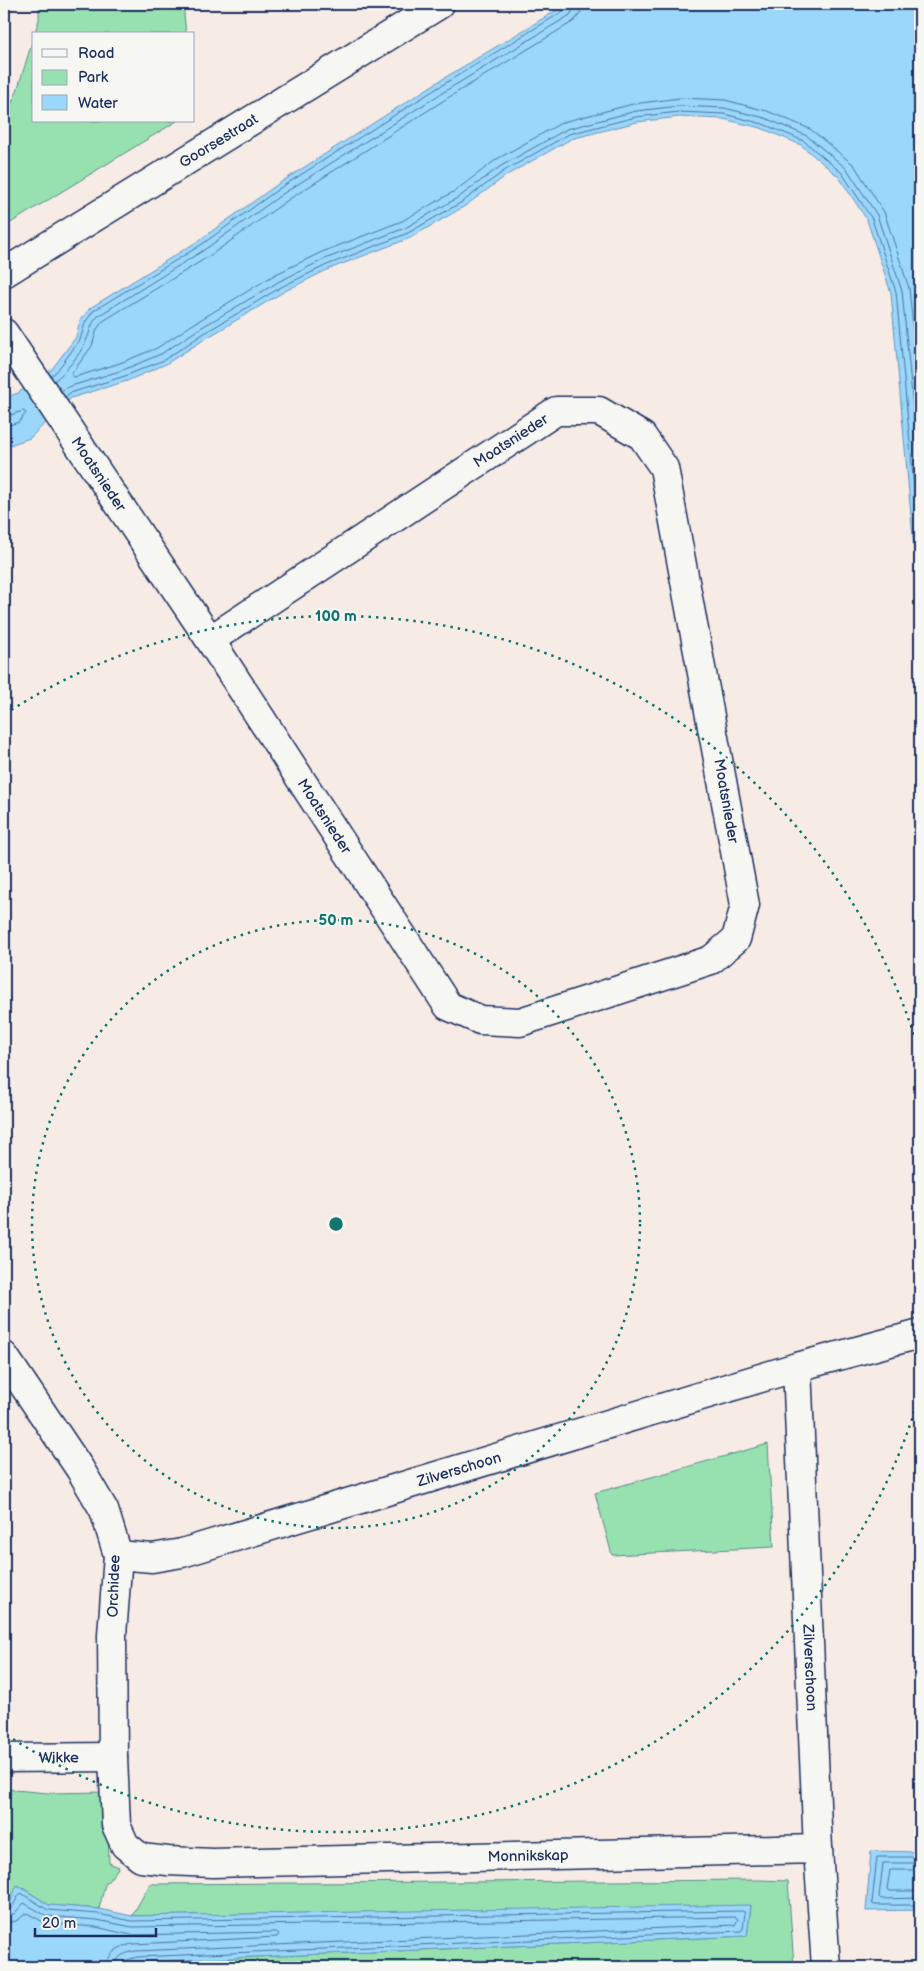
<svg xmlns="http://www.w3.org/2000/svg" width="924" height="1971" viewBox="0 0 924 1971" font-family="'Balsamiq Sans',sans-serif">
<rect width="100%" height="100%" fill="#f7ebe6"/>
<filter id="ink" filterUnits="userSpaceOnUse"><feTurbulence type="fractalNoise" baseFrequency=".02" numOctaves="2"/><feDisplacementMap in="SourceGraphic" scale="10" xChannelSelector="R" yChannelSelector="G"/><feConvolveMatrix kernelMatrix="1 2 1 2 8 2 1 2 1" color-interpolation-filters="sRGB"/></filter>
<g filter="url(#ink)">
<!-- green -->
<g fill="#97e1b1" stroke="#598888">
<path d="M39,4H183L186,34H34L39,20Z"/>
<path d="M34,36V121H177L4,227V121L17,91Z"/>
<path d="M768,1444L774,1547L612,1555L595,1493Z"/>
<path d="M4,1789L48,1793L107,1792L109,1863L119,1867L105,1885L99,1909L49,1905L18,1885L9,1905L4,1903Z"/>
<path d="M759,1880L788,1881L794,1967H139L137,1962L747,1936L751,1906L132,1916L150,1884Z"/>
</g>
<!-- water -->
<g fill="#9ad7fb" stroke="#6794bc">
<path d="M567,4H920V616L891,293L867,220L839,177L801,145L761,128L723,119L679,117L637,122L571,139L507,175L465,206L410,238L329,269L285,291L205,339L166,364L127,381L71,398L30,438L4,447V398L18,393L52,369L76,337L80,321L90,308L198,241L278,184L436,83Z"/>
<path d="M871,1851L920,1852V1910L866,1911Z"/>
<path d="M17,1885L49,1905L99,1909L132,1916L751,1905L747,1936L137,1962L118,1967H4V1903L9,1905Z"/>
</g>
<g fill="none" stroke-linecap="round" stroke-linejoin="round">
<!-- shore -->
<g stroke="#4e729d" stroke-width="1">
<path d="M582,4L580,14L574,21L446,99L288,200L208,257L103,321L97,329L92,346L72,373V376L75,377L120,363L157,348L195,323L276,274L322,252L402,221L455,191L497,159L563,122L633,104L680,98L725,100L767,111L810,129L854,165L884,212L909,288L920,397"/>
<path d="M51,376L56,372L80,340L85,323L93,311L201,245L280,188L439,87L565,10L568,4"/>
<path d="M54,381C64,374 82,352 86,341C91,331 90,325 98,316L204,250L284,193L442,93L570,15L573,10L575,4"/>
<path d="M61,391L68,387L123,370L161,354L199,329L280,281L325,259L405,228L459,197L501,166L567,129L636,111L679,106L724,108L765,118L807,136L847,169L877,215L902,291L920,480"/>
<path d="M65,397L70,393L125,376L164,360L203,334L283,286L327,265L408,233L462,202L504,171L569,134L636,117L679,112L724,114L763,124L804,141L842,173L872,219L896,292L920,552"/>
<path d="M4,417L23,411L26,413L19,422L4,427"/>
<path d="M920,1857H877L872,1903L874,1905H920"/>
<path d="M920,1863H883L879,1897L881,1899L920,1898"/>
<path d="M920,1870H890L887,1889L890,1891H920"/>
<path d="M4,1908C15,1912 14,1899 21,1893L48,1910L98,1914L132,1921L743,1911L745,1913L743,1929L741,1931L137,1957L124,1961L121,1967"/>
<path d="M4,1915L14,1914L24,1903L47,1916L97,1920L132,1927L736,1917L738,1919L735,1925L136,1951C126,1953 116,1955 115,1967"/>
<path d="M4,1923L16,1921L27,1913L45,1923L96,1927L131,1935L277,1932L279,1934L277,1937L133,1944C119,1947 108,1951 107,1967"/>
</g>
<defs>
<g id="minor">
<path id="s1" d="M4,333L210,640L448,1006L480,1020L520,1022L711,960L736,939L745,905L664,468L642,436L599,411H556L210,640"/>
<path id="s2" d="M4,1356L80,1469L104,1510L118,1555L112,1635L113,1757L116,1825L125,1845L141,1858L168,1861L213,1863L818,1849L826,1967"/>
<path id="s3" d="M797,1367L818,1849"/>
<path id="s4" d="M118,1555L152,1558L182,1553L797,1367L920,1334"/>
<path id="s5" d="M4,1758L113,1757"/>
</g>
<g id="secondary">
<path id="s6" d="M4,273L440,4"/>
</g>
</defs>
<!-- minor casing -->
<use href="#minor" stroke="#1b2f5e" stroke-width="31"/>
<!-- secondary casing -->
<use href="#secondary" stroke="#1b2f5e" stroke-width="31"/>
<!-- minor -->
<use href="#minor" stroke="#f6f6f2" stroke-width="28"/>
<!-- secondary -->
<use href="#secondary" stroke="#f6f6f2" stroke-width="28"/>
</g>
</g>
<!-- distance rings -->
<g fill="none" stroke="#0f766e" stroke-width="2.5" stroke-dasharray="2.5 5">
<circle cx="336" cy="1224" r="304"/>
<path d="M919 1397A608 608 0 0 1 5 1734M5 714A608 608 0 0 1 919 1051"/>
</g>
<g text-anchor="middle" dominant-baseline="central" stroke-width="4.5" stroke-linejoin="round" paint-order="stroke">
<!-- street labels -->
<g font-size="15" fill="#1b2f5e" stroke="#f6f6f2">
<text stroke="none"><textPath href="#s6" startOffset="252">Goorsestraat</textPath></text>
<text transform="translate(511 441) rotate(-33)">Moatsnieder</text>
<text stroke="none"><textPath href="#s1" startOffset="170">Moatsnieder</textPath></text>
<text transform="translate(726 801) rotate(80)">Moatsnieder</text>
<text stroke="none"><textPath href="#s1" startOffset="580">Moatsnieder</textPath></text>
<text stroke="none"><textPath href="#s4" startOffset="354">Zilverschoon</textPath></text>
<text transform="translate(114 1586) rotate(-88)">Orchidee</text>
<text stroke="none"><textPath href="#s3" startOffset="301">Zilverschoon</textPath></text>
<text stroke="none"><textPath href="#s5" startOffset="55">Wikke</textPath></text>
<text stroke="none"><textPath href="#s2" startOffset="931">Monnikskap</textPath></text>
</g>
</g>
<circle cx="336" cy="1224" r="8" fill="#0f766e" stroke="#f6f6f2" stroke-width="2.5"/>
<g font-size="15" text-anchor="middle" font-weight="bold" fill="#0f766e" stroke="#f6f6f2" stroke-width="4.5" stroke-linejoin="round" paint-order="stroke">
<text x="336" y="621">100 m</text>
<text x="336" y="925">50 m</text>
</g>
<!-- margin -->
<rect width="924" height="1971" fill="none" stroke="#f6f6f2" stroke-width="20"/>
<rect x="10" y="10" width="904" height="1951" fill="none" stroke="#1b2f5e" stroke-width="2" filter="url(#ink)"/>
<!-- legend -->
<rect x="32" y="32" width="162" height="90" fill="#f6f6f2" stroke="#9ea6b7"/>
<rect x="42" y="49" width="25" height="8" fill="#f6f6f2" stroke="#9ea6b7"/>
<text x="78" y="58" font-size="15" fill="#1b2f5e">Road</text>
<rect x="42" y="70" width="25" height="15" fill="#97e1b1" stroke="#9ea6b7"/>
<text x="78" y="82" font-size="15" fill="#1b2f5e">Park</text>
<rect x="42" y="95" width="25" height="15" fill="#9ad7fb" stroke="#9ea6b7"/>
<text x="78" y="108" font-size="15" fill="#1b2f5e">Water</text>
<!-- scale -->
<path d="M35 1928v8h121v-8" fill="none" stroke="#1b2f5e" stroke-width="2.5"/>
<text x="42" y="1928" font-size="15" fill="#1b2f5e" stroke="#f6f6f2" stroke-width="4" paint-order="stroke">20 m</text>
</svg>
